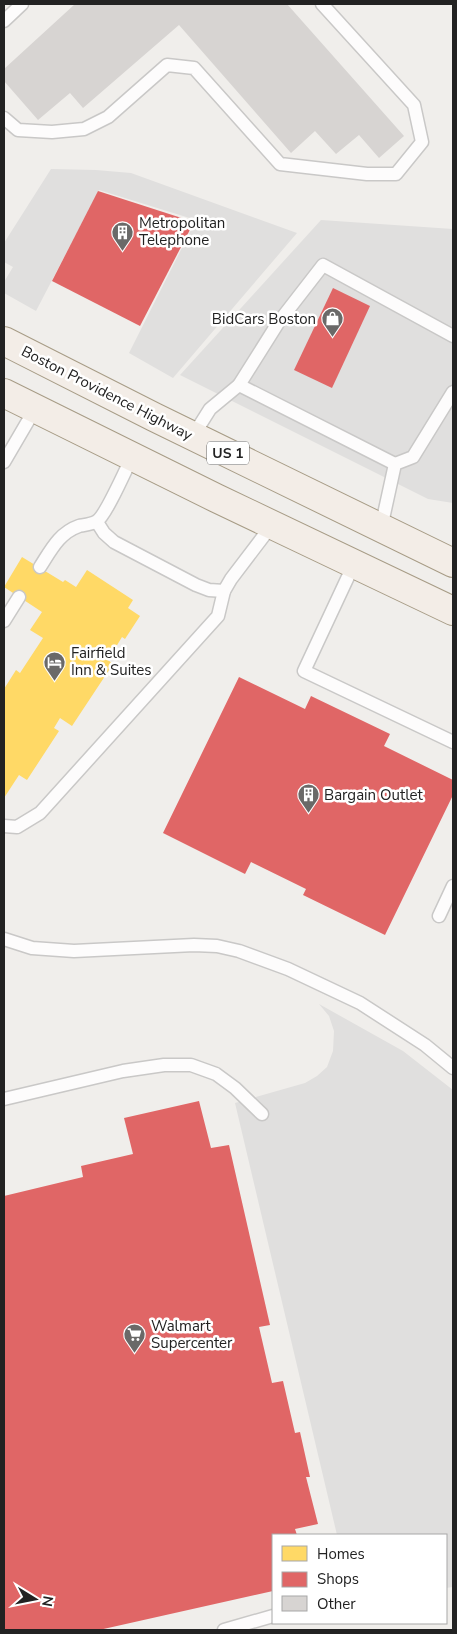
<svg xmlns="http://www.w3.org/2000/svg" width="457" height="1634" viewBox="0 0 457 1634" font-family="'Nunito Sans',sans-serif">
<rect width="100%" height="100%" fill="#f0eeeb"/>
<!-- parking -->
<g fill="#e0dfde">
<path d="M51,169L96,170L131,173L297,233L173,378L129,353L196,220L99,190L36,311L4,293V282L13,267L4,262V243Z"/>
<path d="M321,220L453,229V503L428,499L180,375Z"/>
<path d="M319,1004L403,1051L453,1090V1587L446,1588V1535H337L235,1103L305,1083L317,1076L327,1067L333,1051L334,1031L329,1016Z"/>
</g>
<!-- homes -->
<path fill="#ffd966" d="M22,557L63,582L65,580L76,587L87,570L133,600L128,608L140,616L125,639L122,637L108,660L113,664L72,726L60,718L54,728L59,731L27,780L19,775L4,798V689L16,670L20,673L43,638L30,630L42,612L4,587Z"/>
<!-- shops -->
<g fill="#e06666">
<path d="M98,191L194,222L140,326L52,281Z"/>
<path d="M333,288L370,306L332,388L294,370Z"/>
<path d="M239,677L305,709L311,696L390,734L384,746L453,780V795L385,935L303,895L306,889L251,862L245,874L163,833Z"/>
<path d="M199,1101L211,1148L229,1145L270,1325L259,1327L272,1383L283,1381L295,1433L300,1432L310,1477H306L318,1524L295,1529L297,1535H273V1591L99,1630H4V1196L83,1177L81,1166L133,1154L124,1118Z"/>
</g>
<!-- building -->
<path fill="#d7d4d2" d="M75,4H287L404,136L379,158L359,135L336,154L315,131L291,153L179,25L83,108L70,93L38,120L4,81V69Z"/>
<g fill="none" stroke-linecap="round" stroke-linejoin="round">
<defs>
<g id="lane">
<path d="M4,21L22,4"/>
<path d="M4,118L18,130L52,132L84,129L108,117L167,65L194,68L280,164L367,174H396L422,142L414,105L322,4"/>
<path d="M239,385L278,323L323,265L453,336"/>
<path d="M193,436L210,409L239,385L395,464"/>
<path d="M4,462L35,409"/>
<path d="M97,522L104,533L114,542L196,585L209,590L224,591"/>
<path d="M381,528L395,464L413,457L453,392"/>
<path d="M354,564L304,671L453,742"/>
<path d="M40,567C51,550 59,533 79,526C84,525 93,524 97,521C106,515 126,469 132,457"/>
<path d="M4,621L19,597"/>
<path d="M4,826L17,827L40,813L218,616L224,591L231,579L272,525"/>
<path d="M439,916L453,886"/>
<path d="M4,939L32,948L74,951L194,945L217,946L239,951L288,969L360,1003L425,1045L453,1068"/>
<path d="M4,1099L123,1071L164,1065H191L216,1074L235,1088L262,1114"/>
<path d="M224,1630L273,1616"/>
</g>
<g id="primary">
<path d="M4,341L154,417L453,563"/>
<path d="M4,393L216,498L453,611"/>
</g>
</defs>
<!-- lane casing -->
<use href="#lane" stroke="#c9c8c7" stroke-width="15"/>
<!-- primary casing -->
<use href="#primary" stroke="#a79c86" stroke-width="30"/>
<!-- lane -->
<use href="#lane" stroke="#fdfcfc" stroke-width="12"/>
<!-- primary -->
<use href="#primary" stroke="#f3ede7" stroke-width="28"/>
</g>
<!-- icons -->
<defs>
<symbol id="building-pin" viewBox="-11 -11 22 30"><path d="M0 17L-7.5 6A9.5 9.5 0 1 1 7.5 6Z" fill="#6a6968" stroke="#fff"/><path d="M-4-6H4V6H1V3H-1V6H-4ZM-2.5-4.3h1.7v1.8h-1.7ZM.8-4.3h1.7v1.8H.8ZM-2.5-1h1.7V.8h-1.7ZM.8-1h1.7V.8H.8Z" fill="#fff"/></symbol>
<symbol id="shop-pin" viewBox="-11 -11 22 30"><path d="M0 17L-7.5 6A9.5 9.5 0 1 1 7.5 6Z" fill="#6a6968" stroke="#fff"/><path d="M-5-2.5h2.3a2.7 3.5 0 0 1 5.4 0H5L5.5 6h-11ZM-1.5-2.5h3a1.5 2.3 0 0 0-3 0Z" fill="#fff"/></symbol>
<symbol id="hotel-pin" viewBox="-11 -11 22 30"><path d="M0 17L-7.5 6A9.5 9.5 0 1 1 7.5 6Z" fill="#6a6968" stroke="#fff"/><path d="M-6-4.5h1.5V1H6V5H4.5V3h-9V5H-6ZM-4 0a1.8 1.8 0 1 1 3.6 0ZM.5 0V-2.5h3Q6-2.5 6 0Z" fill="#fff"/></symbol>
<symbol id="supermarket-pin" viewBox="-11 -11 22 30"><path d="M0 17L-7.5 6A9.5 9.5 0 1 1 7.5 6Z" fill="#6a6968" stroke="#fff"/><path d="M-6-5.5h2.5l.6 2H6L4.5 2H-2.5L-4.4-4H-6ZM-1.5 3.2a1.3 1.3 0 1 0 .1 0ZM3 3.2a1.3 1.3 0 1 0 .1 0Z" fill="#fff"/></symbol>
</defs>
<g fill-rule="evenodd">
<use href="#building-pin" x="110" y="220" width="25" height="34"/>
<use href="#shop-pin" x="320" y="306" width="25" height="34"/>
<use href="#hotel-pin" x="42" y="650" width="25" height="34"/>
<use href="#building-pin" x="296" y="782" width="25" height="34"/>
<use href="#supermarket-pin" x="122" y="1322" width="25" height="34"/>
</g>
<g text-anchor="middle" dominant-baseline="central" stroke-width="5" stroke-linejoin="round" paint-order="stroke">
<!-- shield labels -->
<rect fill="#fff" stroke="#646464" stroke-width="1" x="207" y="441.5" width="42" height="23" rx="4"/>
<g font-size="14" font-weight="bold" fill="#222">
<text x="228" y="453">US 1</text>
</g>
<!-- poi labels -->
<g font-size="15" fill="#222" stroke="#fff" text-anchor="start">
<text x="139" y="223">Metropolitan<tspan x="139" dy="17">Telephone</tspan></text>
<text x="316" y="319" text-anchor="end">BidCars Boston</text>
<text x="71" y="653">Fairfield<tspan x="71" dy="17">Inn &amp; Suites</tspan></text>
<text x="324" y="795">Bargain Outlet</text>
<text x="151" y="1326">Walmart<tspan x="151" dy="17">Supercenter</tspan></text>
</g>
<!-- street labels -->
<g font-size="15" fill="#222" stroke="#fff">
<text transform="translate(107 393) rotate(27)">Boston Providence Highway</text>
</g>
</g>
<!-- border -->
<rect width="457" height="1634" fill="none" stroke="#222222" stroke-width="10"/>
<!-- legend -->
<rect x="272" y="1534" width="175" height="90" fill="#ffffff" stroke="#a7a7a7"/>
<rect x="282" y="1546" width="25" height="15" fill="#ffd966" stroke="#a7a7a7"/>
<text x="317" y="1559" font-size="15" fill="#222222">Homes</text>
<rect x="282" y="1572" width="25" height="15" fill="#e06666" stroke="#a7a7a7"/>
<text x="317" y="1584" font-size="15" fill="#222222">Shops</text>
<rect x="282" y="1596" width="25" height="15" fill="#d7d4d2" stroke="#a7a7a7"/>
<text x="317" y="1609" font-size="15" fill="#222222">Other</text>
<!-- north arrow -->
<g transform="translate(35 1599) rotate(100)" stroke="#ffffff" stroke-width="4" paint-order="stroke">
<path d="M0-4L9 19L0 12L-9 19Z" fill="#222222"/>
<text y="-8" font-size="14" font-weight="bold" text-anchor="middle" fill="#222222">N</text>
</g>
</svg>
